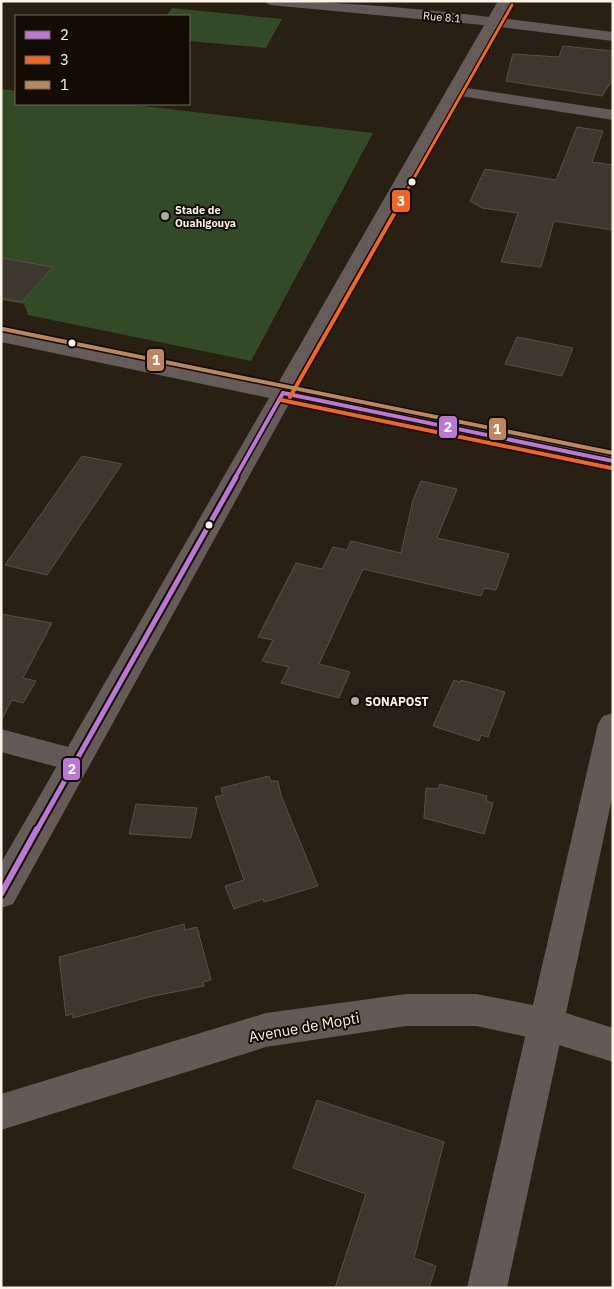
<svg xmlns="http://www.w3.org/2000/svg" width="614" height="1289" viewBox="0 0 614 1289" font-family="'IBM Plex Sans',sans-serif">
<rect width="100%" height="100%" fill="#282013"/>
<!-- green -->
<g fill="#324a25">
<path d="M172,8L282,19L266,48L189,41V16H166Z"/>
<path d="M1,89L16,91V104H126L373,133L251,361L28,315L24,304L1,300Z"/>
</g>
<!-- building -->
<g fill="#3e372d" stroke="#575046">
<path d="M563,46L613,51V79L602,96L506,81L513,54L559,57Z"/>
<path d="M577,127L603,131L592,162L613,165V230L554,221L541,267L501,262L518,213L482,208L470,201L485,169L556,180Z"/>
<path d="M1,258L53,267L22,302L1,298Z"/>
<path d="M517,337L573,348L562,376L505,364Z"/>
<path d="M82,456L122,464L47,575L5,565Z"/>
<path d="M421,481L457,489L437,538L509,554L496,590L484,588L481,596L363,569L319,664L350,672L339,698L281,683L289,667L262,661L273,640L258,637L296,563L322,569L333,547L347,550L351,541L401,553L413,500Z"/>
<path d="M1,614L52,623L23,678L36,681L23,703L12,700L1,721Z"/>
<path d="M454,680L460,682L461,680L505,692L488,737L481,735L479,741L433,726Z"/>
<path d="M269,776L271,781H278L281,795L318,886L264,902L263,899L234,909L225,886L244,880L215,797L223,795L221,788Z"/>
<path d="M440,784L487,796L486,801L493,803L484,834L424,818L426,788L438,789Z"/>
<path d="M136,804L197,808L191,838L129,834Z"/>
<path d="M184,924L185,930L197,927L211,980L203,982L204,986L149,997L73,1018L72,1014L66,1016L59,957Z"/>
<path d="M317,1100L444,1142L414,1258L436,1266L429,1288H335L366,1194L293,1168Z"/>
</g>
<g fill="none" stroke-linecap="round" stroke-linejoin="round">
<!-- street -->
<g fill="#635959" fill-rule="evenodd">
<path d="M263,1C380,1 497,18 613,32V41L493,26L270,5Z"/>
<path d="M454,86L613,110V120L448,94L446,91L448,88Z"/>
<path d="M1,729L87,752L91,760L87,768L76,772L1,752Z"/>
<path d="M546,1007L559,1012L564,1024L507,1288H467L528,1024L533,1012Z"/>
</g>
<!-- secondary -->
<path fill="#655b59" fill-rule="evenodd" d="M498,1H512L297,390L613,453V468L290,402L13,904L1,908V863L269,398L1,342V330L277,385Z"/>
<!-- primary -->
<path fill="#645954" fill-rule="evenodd" d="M613,713V794L566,1013L613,1028V1062L546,1041L476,1026H406L266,1047L1,1130V1094L266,1013L406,994H476L533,1005L598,724L603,716Z"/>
<defs>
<g id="bus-1-far2">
<path d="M283,393L613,461"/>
<path d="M235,478L283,393"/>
</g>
<path id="bus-1-far1" d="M37,830L236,477"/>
<path id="bus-1" d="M1,894L37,829"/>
<path id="bus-2-far1" d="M397,208L512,5"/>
<g id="bus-2">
<path d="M290,397L398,207"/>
<path d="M281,400L611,468"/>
</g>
<path id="bus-3" d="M3,329L613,453"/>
</defs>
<!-- bus-1-far2 casing -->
<use href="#bus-1-far2" stroke="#130c04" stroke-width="7"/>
<!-- bus-1-far1 casing -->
<use href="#bus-1-far1" stroke="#130c04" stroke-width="9"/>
<!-- bus-1 casing -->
<use href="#bus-1" stroke="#130c04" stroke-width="10"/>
<!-- bus-2-far1 casing -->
<use href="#bus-2-far1" stroke="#130c04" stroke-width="5.5"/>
<!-- bus-2 casing -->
<use href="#bus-2" stroke="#130c04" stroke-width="7"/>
<!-- bus-3 casing -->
<use href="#bus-3" stroke="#130c04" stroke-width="7"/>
<!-- bus-1-far2 -->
<use href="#bus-1-far2" stroke="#ba77d6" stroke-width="4"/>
<!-- bus-1-far1 -->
<use href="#bus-1-far1" stroke="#ba77d6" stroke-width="5"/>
<!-- bus-1 -->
<use href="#bus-1" stroke="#ba77d6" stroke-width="6"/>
<!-- bus-2-far1 -->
<use href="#bus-2-far1" stroke="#f26522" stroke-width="3"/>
<!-- bus-2 -->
<use href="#bus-2" stroke="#f26522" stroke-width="4"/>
<!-- bus-3 -->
<use href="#bus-3" stroke="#bb8660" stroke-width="4"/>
</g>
<!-- markers -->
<g fill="#fcf2e5" stroke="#130c04" stroke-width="2">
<circle cx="412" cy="182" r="4.5"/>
<circle cx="72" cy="343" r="4.5"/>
<circle cx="209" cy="525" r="4.5"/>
</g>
<g fill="#b2a89c" stroke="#130c04" stroke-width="2">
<circle cx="165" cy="216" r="5"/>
<circle cx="355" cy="701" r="5"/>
</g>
<g text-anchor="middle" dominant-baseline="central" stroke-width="4" stroke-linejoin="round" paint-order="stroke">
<!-- far-street labels -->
<g font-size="11" fill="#fcf2e5" stroke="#130c04">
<text transform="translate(442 17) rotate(5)">Rue 8.1</text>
</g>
<!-- far-poi labels -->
<g font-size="11" font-weight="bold" fill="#fcf2e5" stroke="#130c04" text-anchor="start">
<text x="175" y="210">Stade de<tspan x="175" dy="13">Ouahigouya</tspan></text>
</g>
<!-- poi labels -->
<g font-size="12" font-weight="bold" fill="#fcf2e5" stroke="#130c04" text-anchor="start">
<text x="365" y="701">SONAPOST</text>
</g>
<!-- near-street labels -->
<g font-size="15" fill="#fcf2e5" stroke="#130c04">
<text transform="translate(304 1027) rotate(-10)">Avenue de Mopti</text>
</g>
</g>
<g stroke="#130c04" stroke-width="2">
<rect x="391" y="189" width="20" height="24" rx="5" fill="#f26522"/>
<rect x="146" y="348" width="19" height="24" rx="5" fill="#bb8660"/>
<rect x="438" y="415" width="20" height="24" rx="5" fill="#ba77d6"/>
<rect x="488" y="417" width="19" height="24" rx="5" fill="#bb8660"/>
<rect x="62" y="757" width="19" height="24" rx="5" fill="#ba77d6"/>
</g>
<g font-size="14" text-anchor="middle" font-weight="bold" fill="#fff">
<text x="401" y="206">3</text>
<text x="156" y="365">1</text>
<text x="448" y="432">2</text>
<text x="497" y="434">1</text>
<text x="72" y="774">2</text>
</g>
<!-- border -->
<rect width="614" height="1289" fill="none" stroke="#fcf2e5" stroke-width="5"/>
<!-- legend -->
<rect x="15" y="15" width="175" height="90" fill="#130c04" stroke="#70685e"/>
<rect x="25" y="31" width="25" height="8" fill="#ba77d6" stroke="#70685e"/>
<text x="60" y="40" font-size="15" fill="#fcf2e5">2</text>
<rect x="25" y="56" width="25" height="8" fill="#f26522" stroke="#70685e"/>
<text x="60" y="65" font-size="15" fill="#fcf2e5">3</text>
<rect x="25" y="81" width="25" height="8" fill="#bb8660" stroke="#70685e"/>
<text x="60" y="90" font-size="15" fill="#fcf2e5">1</text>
</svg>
